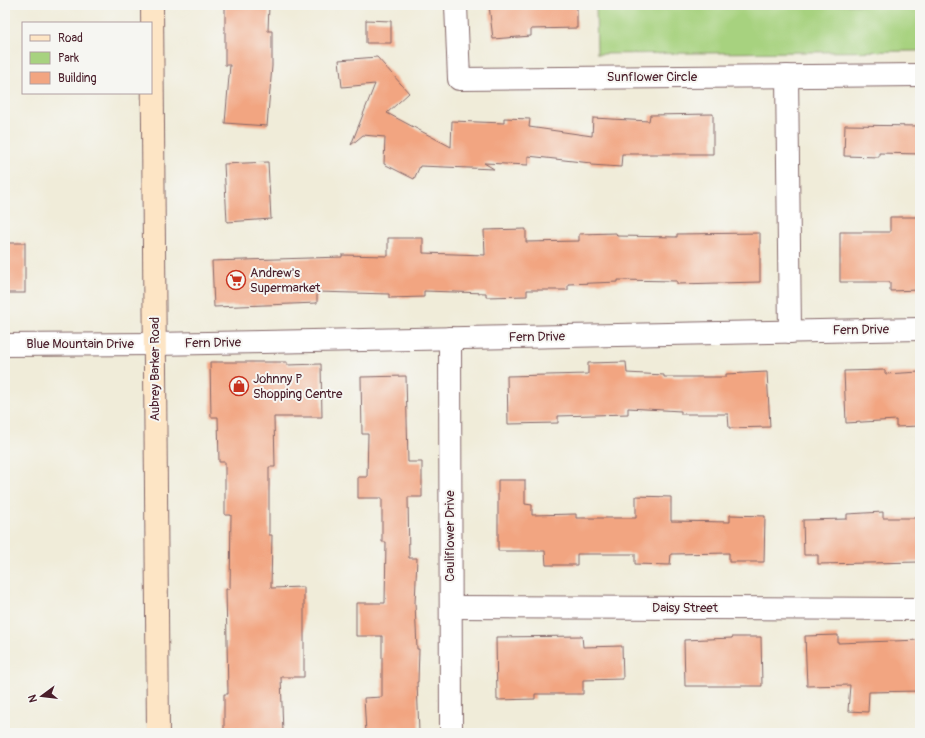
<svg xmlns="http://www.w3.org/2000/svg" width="925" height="738" viewBox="0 0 925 738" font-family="Pangolin,sans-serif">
<rect width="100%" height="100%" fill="#f6f6f2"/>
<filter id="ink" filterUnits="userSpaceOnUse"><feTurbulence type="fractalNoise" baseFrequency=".025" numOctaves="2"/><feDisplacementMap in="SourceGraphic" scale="8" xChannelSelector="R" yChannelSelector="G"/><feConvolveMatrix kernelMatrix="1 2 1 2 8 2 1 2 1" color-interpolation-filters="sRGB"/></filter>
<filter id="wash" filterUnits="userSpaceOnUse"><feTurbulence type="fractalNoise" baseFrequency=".012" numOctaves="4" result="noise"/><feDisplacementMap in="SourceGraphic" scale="16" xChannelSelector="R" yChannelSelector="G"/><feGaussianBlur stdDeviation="0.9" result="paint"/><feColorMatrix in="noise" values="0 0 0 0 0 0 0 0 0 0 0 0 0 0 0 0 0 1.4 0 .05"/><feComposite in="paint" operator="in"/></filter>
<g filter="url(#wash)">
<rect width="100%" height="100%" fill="#f0ecd9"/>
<!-- green -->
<path fill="#a7d27f" stroke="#787855" d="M596,5H920V51L597,54Z"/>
<g id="blocks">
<!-- building -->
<g fill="#f2a581">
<path d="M225,5H269L268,31H272V66L267,126L225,123L230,65H225Z"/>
<path d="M489,5H577V28L531,29V36L493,39Z"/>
<path d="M366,20L391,21V43H366Z"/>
<path d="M377,57L409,93L387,113L451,147L452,121L504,123V118L530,119L529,127L592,136L593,118L649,121L650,115L713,114V154H622L621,167L591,165V163L528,156V165L484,163L494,169L420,166L414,179L384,164L385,137L363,135L351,145L375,84L342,87L339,60Z"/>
<path d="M845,125L920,126V154L879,153V157L844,156Z"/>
<path d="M268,162L271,219L227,222L224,164Z"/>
<path d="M890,217H920V290L890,291V282H840V232H890Z"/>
<path d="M526,229V242L579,241V234L616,233L617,236L677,237V234L760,233V282L677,284V281L618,280V282L568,284V290H527V296L486,297V293L424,291V297L389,298V294L317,292V303L214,307L212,261L342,257V255L388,256V238H423V253L485,255L484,230Z"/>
<rect x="5" y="243" width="20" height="50"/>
<path d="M210,362H287V365L321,364L322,417H274L275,467H269V535H272L271,588L304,587V677H281L283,733H224V694H228L226,589H230L231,515H225V462H219L218,417H211Z"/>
<path d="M626,362L627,373L664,375V377H726V374L767,372L770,427L729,428L728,414H681V411L628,408V414L558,416V423L508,424L507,376L588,374V363Z"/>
<path d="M885,370V374L920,372V426L896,427V420L846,423L844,371Z"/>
<path d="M406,376L408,462H422V497H408L409,558H417L415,603L417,649H419L418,682H417L419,732L366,733L364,698L382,697V636H356V603H385L386,542H382V498H358V477H367L368,434H362L361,377Z"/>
<path d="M498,480H525V504L532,505V515L576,514V518H636V496L671,497V521L730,522V515L765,516L764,562H729V553L671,554L670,565L635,564V554H577V565H546L545,551H498Z"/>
<path d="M883,512V518H920V562L818,564V555H804L803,520L847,519V514Z"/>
<path d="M838,635V643L920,640V691L869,692L868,712L848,711L850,685L807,686L805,636Z"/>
<path d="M582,636L583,647L622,646L623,679L583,680V694H535V699L497,700L496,637Z"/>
<path d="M732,637H761L762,686H685L684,640L732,638Z"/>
</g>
</g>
</g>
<g filter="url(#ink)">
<use href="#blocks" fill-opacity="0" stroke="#846768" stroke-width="1"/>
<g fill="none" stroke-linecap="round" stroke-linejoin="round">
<defs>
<g id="street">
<path d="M456,5L459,79L920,75"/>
<path d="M787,76L790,332"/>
<path d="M450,338L451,733"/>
<path d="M5,345L154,344L920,329"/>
<path d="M451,607L920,609"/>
</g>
<path id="secondary" d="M152,5L158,733"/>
</defs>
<!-- street casing -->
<use href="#street" stroke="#846768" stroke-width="24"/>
<!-- secondary casing -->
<use href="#secondary" stroke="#846768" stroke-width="24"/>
<!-- street -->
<use href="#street" stroke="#fff" stroke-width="22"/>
<!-- secondary -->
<use href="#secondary" stroke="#fde5c5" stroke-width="22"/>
</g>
</g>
<!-- icons -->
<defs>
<symbol id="supermarket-ring" viewBox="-11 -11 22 22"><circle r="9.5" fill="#f6f6f2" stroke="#c8321e" stroke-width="1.5"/><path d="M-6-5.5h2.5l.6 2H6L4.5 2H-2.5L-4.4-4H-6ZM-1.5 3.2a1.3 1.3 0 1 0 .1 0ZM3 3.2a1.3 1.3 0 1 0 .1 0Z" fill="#c8321e"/></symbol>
<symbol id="shop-ring" viewBox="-11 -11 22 22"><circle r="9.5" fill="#f6f6f2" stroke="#c8321e" stroke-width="1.5"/><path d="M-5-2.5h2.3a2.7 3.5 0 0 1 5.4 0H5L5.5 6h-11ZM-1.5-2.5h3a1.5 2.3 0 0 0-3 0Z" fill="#c8321e"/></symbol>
</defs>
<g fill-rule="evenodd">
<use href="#supermarket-ring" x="225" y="269" width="22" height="22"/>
<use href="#shop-ring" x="228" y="375" width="22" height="22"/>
</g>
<g text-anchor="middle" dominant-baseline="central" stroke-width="4" stroke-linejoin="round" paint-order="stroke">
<!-- street labels -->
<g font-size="13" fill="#4a1f2b" stroke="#f6f6f2">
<text x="652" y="77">Sunflower Circle</text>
<text transform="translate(861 330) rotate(-1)">Fern Drive</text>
<text transform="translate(537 337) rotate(-1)">Fern Drive</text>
<text transform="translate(213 343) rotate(-1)">Fern Drive</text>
<text x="80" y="344">Blue Mountain Drive</text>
<text transform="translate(155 369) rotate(-90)">Aubrey Barker Road</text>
<text transform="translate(450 536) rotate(-90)">Cauliflower Drive</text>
<text x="685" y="608">Daisy Street</text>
</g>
<!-- poi labels -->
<g font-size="13" fill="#4a1f2b" stroke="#f6f6f2" text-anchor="start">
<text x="250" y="273">Andrew's<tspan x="250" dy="15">Supermarket</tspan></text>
<text x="253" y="379">Johnny P<tspan x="253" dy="15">Shopping Centre</tspan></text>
</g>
</g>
<!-- margin -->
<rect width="925" height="738" fill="none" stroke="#f6f6f2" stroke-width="20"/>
<!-- legend -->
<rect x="22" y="22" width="130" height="72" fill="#f6f6f2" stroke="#b1a0a2"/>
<rect x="30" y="35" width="20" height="6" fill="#fde5c5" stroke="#b1a0a2"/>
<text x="58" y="42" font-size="12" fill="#4a1f2b">Road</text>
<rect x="30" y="52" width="20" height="12" fill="#a7d27f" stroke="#b1a0a2"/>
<text x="58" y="62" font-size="12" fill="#4a1f2b">Park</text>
<rect x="30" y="72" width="20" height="12" fill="#f2a581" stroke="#b1a0a2"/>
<text x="58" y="82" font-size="12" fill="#4a1f2b">Building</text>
<!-- north arrow -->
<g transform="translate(42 696) rotate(255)" stroke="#f6f6f2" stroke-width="3" paint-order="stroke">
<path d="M0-3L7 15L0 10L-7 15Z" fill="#4a1f2b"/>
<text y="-6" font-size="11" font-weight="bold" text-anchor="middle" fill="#4a1f2b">N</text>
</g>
</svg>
